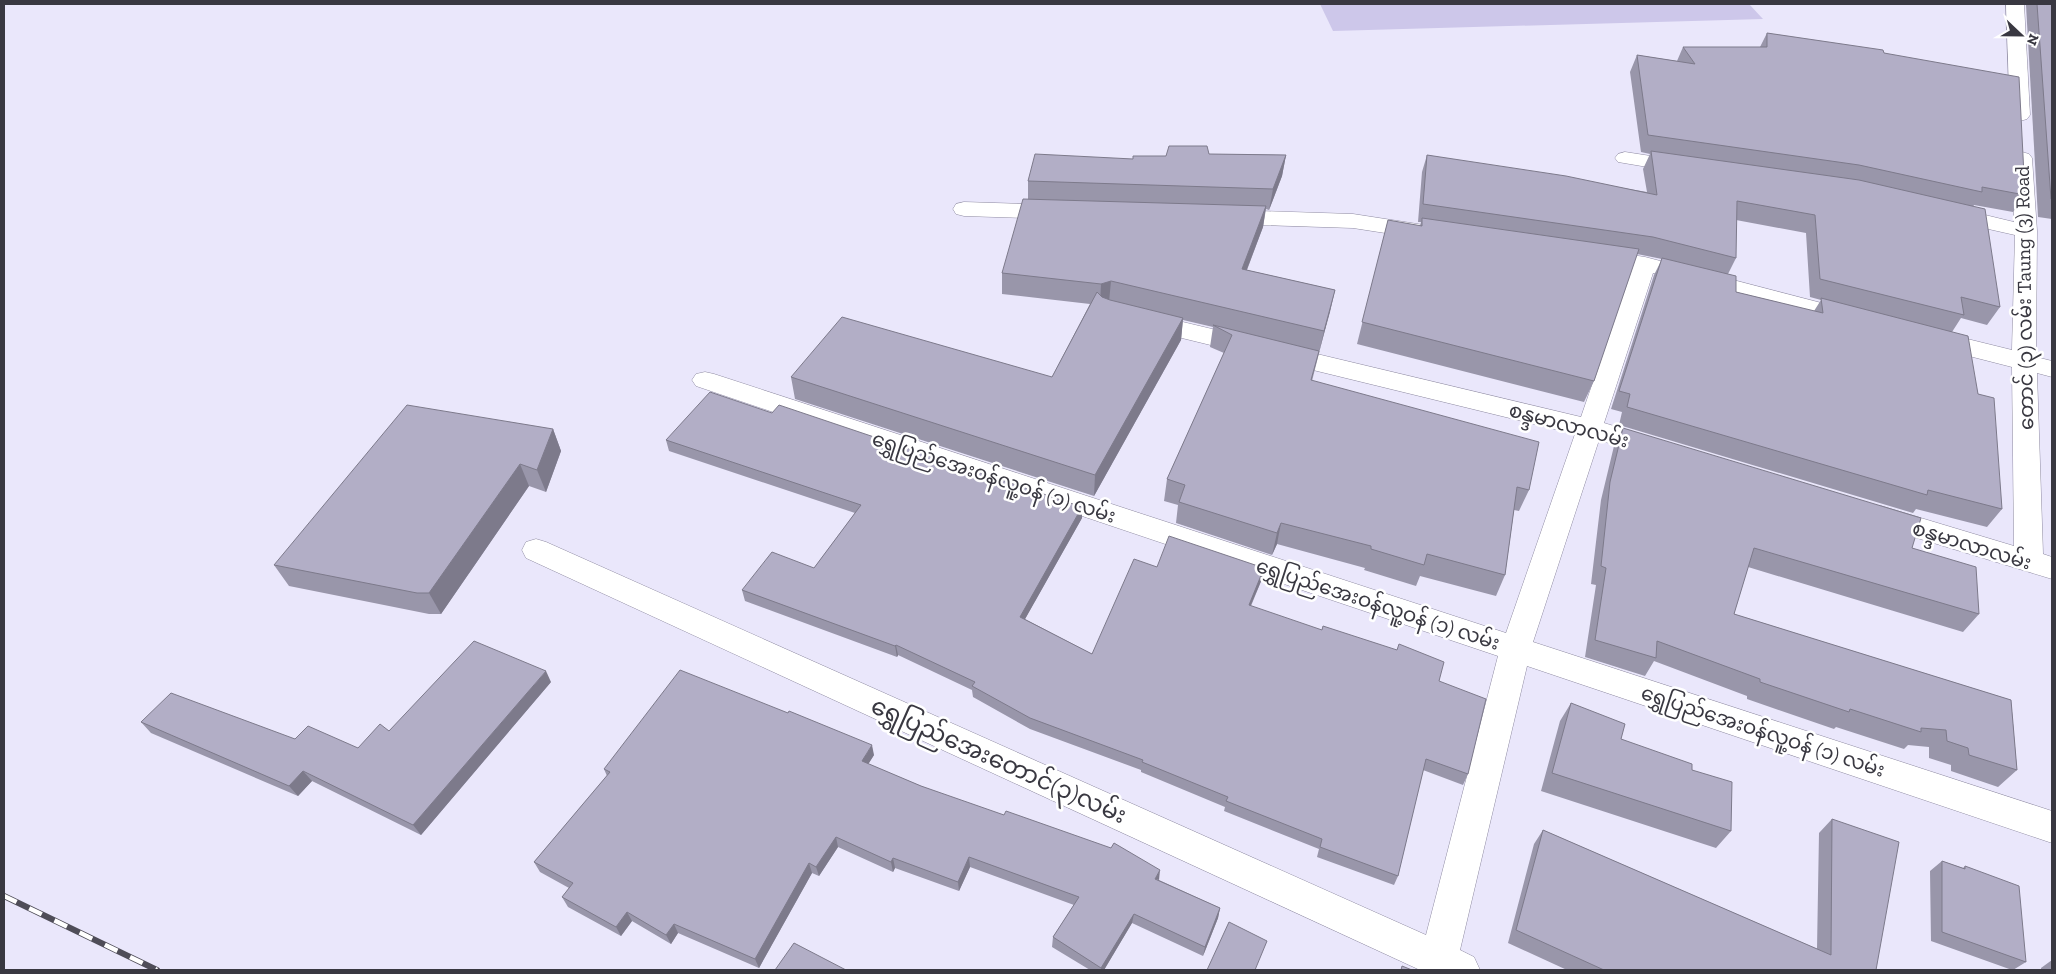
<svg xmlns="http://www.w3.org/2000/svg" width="2056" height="974" viewBox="0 0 2056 974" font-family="'Zilla Slab','Noto Sans Myanmar',serif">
<rect width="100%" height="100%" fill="#eae7fb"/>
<!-- green -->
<path fill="#cdc7ea" d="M1320,4H1749L1763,19L1333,31Z"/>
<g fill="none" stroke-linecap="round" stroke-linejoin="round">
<defs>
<g id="minor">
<path d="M2006,4H2024L2030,115L2027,119L2020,121L2013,119L2010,115Z"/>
<path d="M1625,152L1683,161L1690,163L1693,167L1690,171L1683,173L1618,162L1615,158L1618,154Z"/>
<path d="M2022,152L2029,154L2032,158L2037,231L2036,357L2052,361V377L2037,373L2043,554L2052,557V579L1871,524L1867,517L1871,510L1881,506L2014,546L2012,367L1926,345L1923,339L1926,333L1935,331L2012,350L2015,235L1944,219L1941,214L1944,209L1952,207L2014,222L2012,158L2015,154Z"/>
<path d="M964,202L1057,205L1065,207L1068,212L1065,217L1057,219L964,216L956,214L953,209L956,204Z"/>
<path d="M1228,210L1353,214L1424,225L1432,227L1435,232L1432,237L1424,239L1353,228L1228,224L1220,222L1217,217L1220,212Z"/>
<path d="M1598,250L1645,257L1860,313L1864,318L1860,323L1852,326L1653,273L1604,423L1663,441L1667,448L1663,455L1654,457L1599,440L1533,642L2052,811V843L1527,666L1460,950L1474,957L1480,970H1420L526,558L522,550L526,542L536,539L546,542L1426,935L1498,656L696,386L692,380L696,374L705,372L714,374L1506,633L1575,434L1145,329L1136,326L1133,321L1136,316L1145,313L1581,417L1632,269L1590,262L1587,257L1590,252Z"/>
</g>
</defs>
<!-- minor casing -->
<use href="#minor" stroke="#8f8ba2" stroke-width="1"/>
<!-- minor -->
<use href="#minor" fill="#fff" fill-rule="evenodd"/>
<defs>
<path id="rail" d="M4,896L157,970"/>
</defs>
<!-- rail casing -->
<use href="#rail" stroke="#4f4d58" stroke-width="6"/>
<!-- rail -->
<use href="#rail" stroke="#fff" stroke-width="4.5" stroke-dasharray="14" stroke-linecap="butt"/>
</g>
<!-- wall -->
<g fill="#9996aa" fill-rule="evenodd">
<path d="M2027,4H2052V219L2038,217L2026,5Z"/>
<path d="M1767,33L1884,53L2025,195L2013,212L1974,205L1973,207L2000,307L1987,325L1961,318L1952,332L1978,394L2002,509L1987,527L1916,509L1913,513L1619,425L1622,412L1611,409L1654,275L1662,259L1637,254L1594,381L1584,402L1357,344L1388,220L1420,226L1421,222H1418L1422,172L1427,155L1647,192L1643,169L1650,154L1641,152L1630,72L1637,55L1677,61L1683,47H1760ZM1736,220L1806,233L1810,297L1821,300L1814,311L1736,292L1728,274L1736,258Z"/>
<path d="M1209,154L1286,155L1282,176L1269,210L1266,209L1263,227L1247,270L1335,290L1312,381L1529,490L1519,511L1514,510L1505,575L1496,596L1420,576L1416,586L1364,570L1365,568L1277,544L1272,555L1176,523L1178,505L1164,501L1167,479L1224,353L1210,347L1213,327L1183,320L1181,340L1094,496L795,399L791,377H1052L1090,304L1002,294V273L1028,199V181L1133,159V156H1166Z"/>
<path d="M772,413L1082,507V518L1025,619L1092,654L1157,567L1262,579L1251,606L1439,681L1468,774L1463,785L1423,770L1398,876L1394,885L1317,857L1319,849L1224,811L1225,807L1141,772V770L1030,729L973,697L972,690L898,655L897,657L745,601L742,590L814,568L855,513L669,451L666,440Z"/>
<path d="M1623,428L1912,548L1979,614L1963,632L1748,567L1734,614L2011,700L2017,770L1998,787L1951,771V765L1929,758V747L1908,745L1904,749L1836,727L1834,729L1747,699V696L1654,661L1645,676L1585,657L1596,585L1591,584L1601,500L1614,446Z"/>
<path d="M553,429L561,451L546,492L529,486L441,614H429L289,586L274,565Z"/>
<path d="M551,682L421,835L312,781L298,796L151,733L141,722L295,739L358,748L389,731Z"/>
<path d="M1571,703L1621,739L1692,770L1731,831L1716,848L1541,791L1560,721Z"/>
<path d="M874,755L868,764L921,786L1159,880L1220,908L1218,918L1203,956L1132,923L1104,970H1090L1052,947L1053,937L1074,905L970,867L959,891L895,868L893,872L838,847L819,876L812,873L759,968L678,933L671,944L632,921L621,936L568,907L562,897L569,888L540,872L534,862L607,776L604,769Z"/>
<path d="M1832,819L1876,970H1567L1508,943L1534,844L1543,830L1817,949L1819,833Z"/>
<path d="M1942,861L1963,868L1965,866L2026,962L2013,970H2012L1931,941L1930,871Z"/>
<path d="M2052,960V970H2041V968Z"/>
</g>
<!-- shaded-wall -->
<g fill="#7d7a8b">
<path d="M1286,155L1282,176L1269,210L1273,189Z"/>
<path d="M1266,206L1263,227L1239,290L1242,269Z"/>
<path d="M1111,281L1109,302L1100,306L1101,284Z"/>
<path d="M1335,290L1330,312L1319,352L1324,331Z"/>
<path d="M1183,318L1181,340L1094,496L1095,475Z"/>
<path d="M553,429L561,451L546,492L537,470Z"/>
<path d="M520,464L529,486L441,614L429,593Z"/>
<path d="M1082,507V518L1020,628V617Z"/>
<path d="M1281,523L1277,544L1272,555L1277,533Z"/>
<path d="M1264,568L1262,579L1246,616L1249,605Z"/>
<path d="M896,645L898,655L897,657L895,646Z"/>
<path d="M546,671L551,682L421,835L413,825Z"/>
<path d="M872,745L874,755L864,771L862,761Z"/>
<path d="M303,771L312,781L298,796L289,786Z"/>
<path d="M836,837L838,847L819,876L816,867Z"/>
<path d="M969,857L970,867L959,891L958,882Z"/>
<path d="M893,858L895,868L893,872L891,862Z"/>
<path d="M809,863L812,873L759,968L755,959Z"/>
<path d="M1160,870L1159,880L1155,879Z"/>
<path d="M1220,908L1218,918L1203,956L1205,947Z"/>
<path d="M627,912L632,921L621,936L616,927Z"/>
<path d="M1134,914L1132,923L1104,970H1101V968Z"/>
<path d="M674,924L678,933L671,944L666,935Z"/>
</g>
<!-- building -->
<g fill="#b2aec6" stroke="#7d7a8b">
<path d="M2037,4H2052V200L2051,199Z"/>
<path d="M1767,33L1883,50L1884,53L2019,77L2025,195L1982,187V192L1859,165L1648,135L1637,55L1695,64L1683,47H1767Z"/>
<path d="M1169,146H1207L1209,154L1286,155L1273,189L1028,181L1035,154L1133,159V156H1166Z"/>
<path d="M1651,151L1859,180L1985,209L2000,307L1961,297L1964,315L1820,279L1815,215L1737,201L1736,258L1653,237L1423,204L1427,155L1566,176L1657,195Z"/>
<path d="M1023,199L1266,206L1242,269L1335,290L1324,331L1111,281L1101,284L1002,273Z"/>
<path d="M1422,218L1639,249L1594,381L1362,322L1388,220L1422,226Z"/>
<path d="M1662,258L1736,276V292L1823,313L1821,298L1968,336L1978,394L1994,398L2002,509L1928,490L1927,495L1627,407L1630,394L1619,391Z"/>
<path d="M1097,292L1102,297L1110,300L1183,318L1095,475L791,377L842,317L1052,377Z"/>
<path d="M1213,325L1319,351L1311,380L1539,442L1529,490L1517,487L1505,575L1427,554L1424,565L1371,549V546L1281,523L1277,533L1179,502L1185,485L1167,479L1232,335Z"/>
<path d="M710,392L772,413L779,405L1082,507L1020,617L1092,654L1134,559L1157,567L1169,536L1264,568L1249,605L1322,630L1323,626L1397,650L1399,644L1444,662L1439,681L1486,699L1468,774L1426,759L1398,876L1320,847L1322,839L1226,801L1228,797L1142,762L1143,760L1030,718L972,686L975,682L896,645L895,646L742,590L772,552L814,568L861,505L666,440Z"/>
<path d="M407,405L553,429L537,470L520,464L429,593H417L274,565Z"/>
<path d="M1623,428L1921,518L1912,548L1976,567L1979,614L1754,548L1734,614L2011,700L2017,770L1969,755L1968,748L1947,741L1946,730L1921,728V732L1850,709L1849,712L1760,682V679L1657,641L1656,658L1595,640L1606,568L1601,566L1610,482Z"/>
<path d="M474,641L546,671L413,825L303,771L289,786L141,722L171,693L295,739L308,726L358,748L380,724L389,731Z"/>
<path d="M680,670L788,713L789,711L872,745L862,761L921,786L1004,815L1006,811L1111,848L1114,843L1160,870L1155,879L1220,908L1205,947L1134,914L1101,968L1053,937L1079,897L969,857L958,882L893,858L891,862L836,837L816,867L809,863L755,959L674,924L666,935L627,912L616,927L562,897L573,883L534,862L610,772L604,769Z"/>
<path d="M1571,703L1625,724L1621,739L1692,764V770L1732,782L1731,831L1552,773Z"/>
<path d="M1832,819L1899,842L1876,970H1604L1516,930L1543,830L1831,955Z"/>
<path d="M1942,861L1965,869V866L2019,886L2026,962L1942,932Z"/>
<path d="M1229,922L1267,941L1255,970H1207Z"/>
<path d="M794,943L846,970H775Z"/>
<path d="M1402,966L1412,970H1401Z"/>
</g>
<g text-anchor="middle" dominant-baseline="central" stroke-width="5" stroke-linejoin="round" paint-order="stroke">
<!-- street labels -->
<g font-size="20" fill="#393841" stroke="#fff">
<text transform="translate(2024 298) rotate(-91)">တောင် (၃) လမ်း Taung (3) Road</text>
<text transform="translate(1569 425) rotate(15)">စန္ဒမာလာလမ်း</text>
<text transform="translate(994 477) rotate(18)">ရွှေပြည်အေးဝန်လူ့ဝန် (၁) လမ်း</text>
<text transform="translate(1972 545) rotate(17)">စန္ဒမာလာလမ်း</text>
<text transform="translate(1378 604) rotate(18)">ရွှေပြည်အေးဝန်လူ့ဝန် (၁) လမ်း</text>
<text transform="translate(1763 731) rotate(18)">ရွှေပြည်အေးဝန်လူ့ဝန် (၁) လမ်း</text>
</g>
<!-- near-street labels -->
<g font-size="24" fill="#393841" stroke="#fff">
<text transform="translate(999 760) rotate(24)">ရွှေပြည်အေးတောင်(၃)လမ်း</text>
</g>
</g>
<!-- border -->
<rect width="2056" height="974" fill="none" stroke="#393841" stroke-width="10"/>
<!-- north arrow -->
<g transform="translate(2021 35) rotate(112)" stroke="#ffffff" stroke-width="4" paint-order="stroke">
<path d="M0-4L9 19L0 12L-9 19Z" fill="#393841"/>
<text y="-8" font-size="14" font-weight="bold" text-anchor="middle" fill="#393841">N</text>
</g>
</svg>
